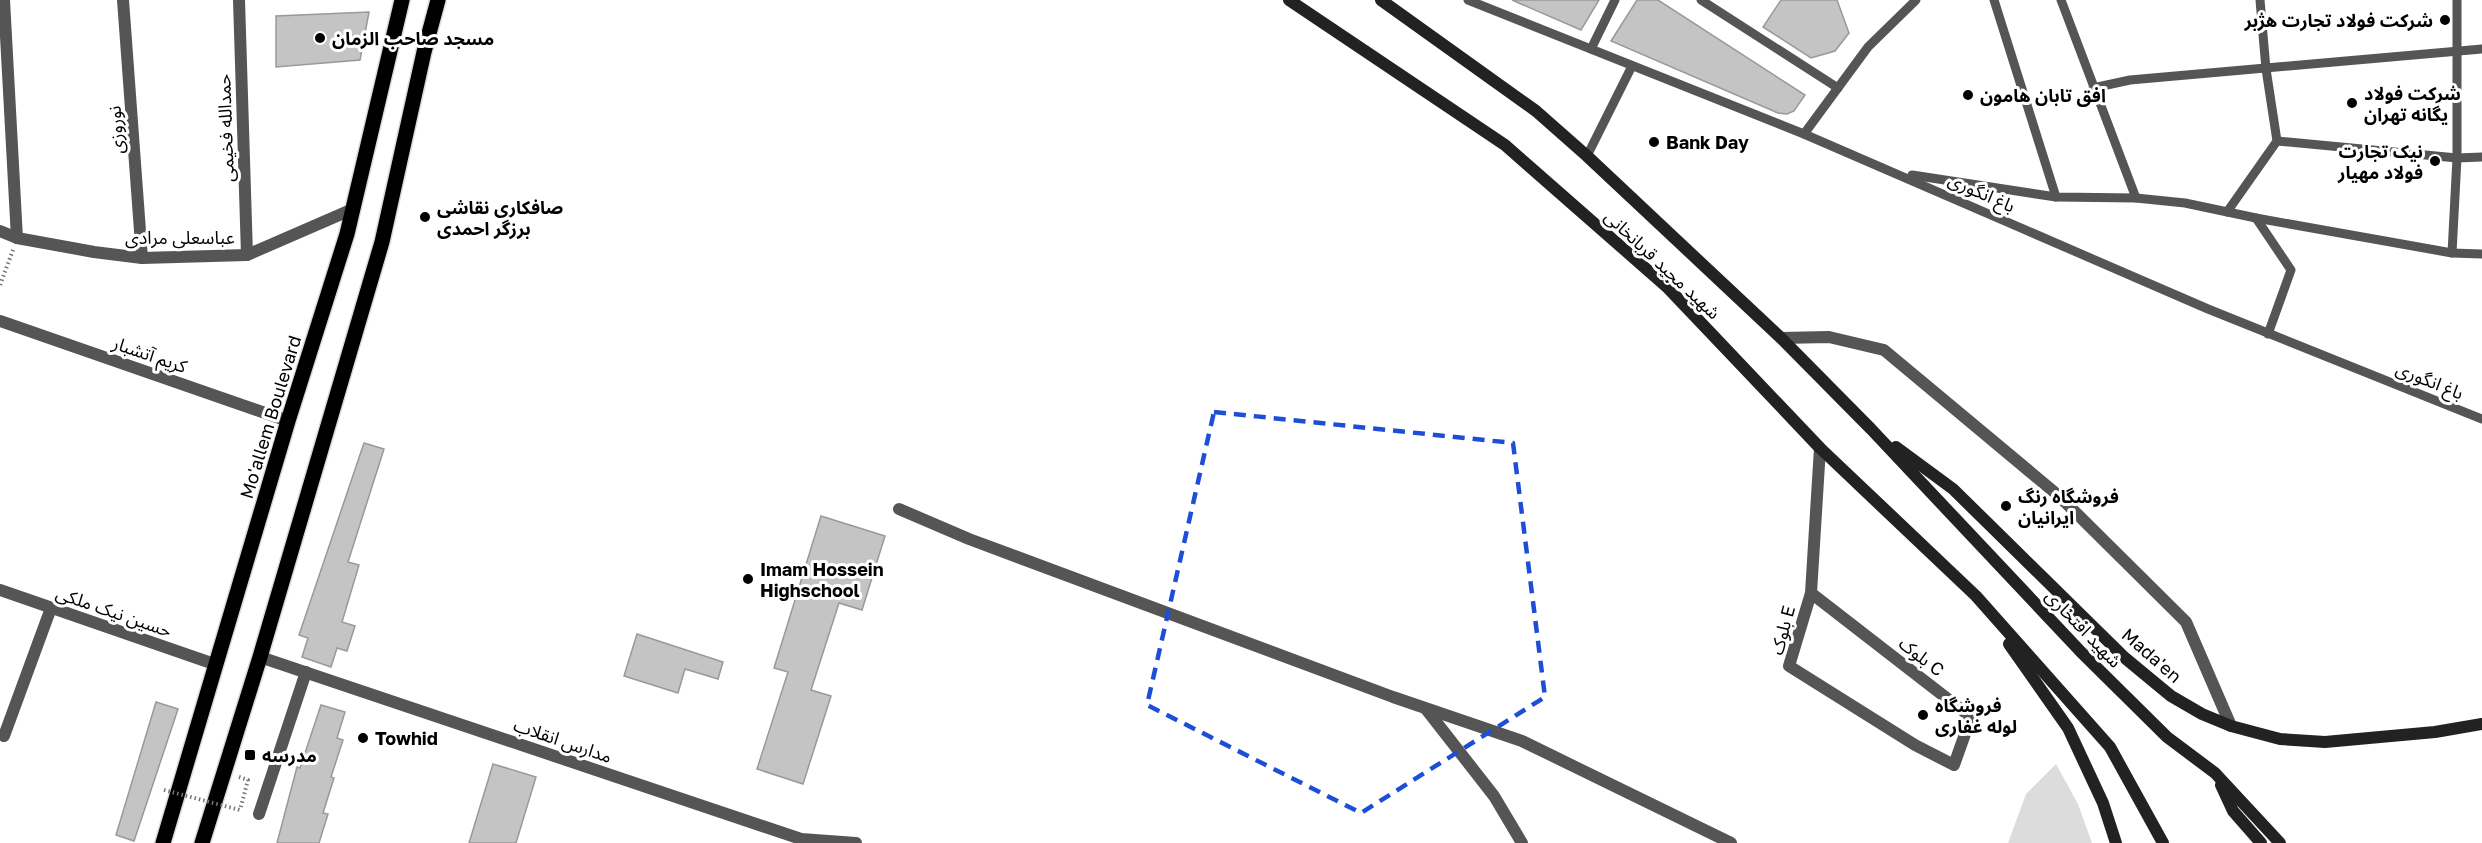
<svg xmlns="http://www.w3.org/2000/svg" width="2482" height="843" viewBox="0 0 2482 843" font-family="'Golos Text','Noto Sans Arabic',sans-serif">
<rect width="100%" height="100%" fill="#fff"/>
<!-- green -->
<path fill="#dcdcdc" d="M2056,764L2078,804L2092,843H2008L2026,794Z"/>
<!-- building -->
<g fill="#c4c4c4" stroke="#999" stroke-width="1.5">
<path d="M1512,0H1599L1581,30Z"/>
<path d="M1637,0H1658L1805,95L1794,111L1787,114L1778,113L1611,41Z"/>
<path d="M1781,0H1837L1849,33L1835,51L1811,58L1763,27Z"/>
<path d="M369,12L360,60L276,67V16Z"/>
<path d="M364,443L384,449L348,562L359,565L342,622L355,626L347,651L337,648L331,667L302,657L308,638L299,635Z"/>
<path d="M821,516L885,536L862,610L839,603L811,690L831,696L803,784L757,769L788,672L774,668Z"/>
<path d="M637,634L723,662L718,679L685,669L678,693L624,676Z"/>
<path d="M156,702L178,709L134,841L116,835Z"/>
<path d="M321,705L345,712L337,738L343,740L331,777L334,778L323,813L328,814L319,843H277L297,767L300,768Z"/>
<path d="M493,764L536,777L516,843H469Z"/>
</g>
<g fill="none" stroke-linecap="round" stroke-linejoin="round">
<defs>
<g id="primary">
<path d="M163,843L288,421L347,234L402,0"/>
<path d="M202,843L260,657L382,242L424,52L438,0"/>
</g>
</defs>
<!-- primary casing -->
<use href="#primary" stroke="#dbdbdb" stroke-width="18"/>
<!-- path -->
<g stroke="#777" stroke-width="4" stroke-dasharray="1.5 3" stroke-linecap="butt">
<path d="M0,285L13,250"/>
<path d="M239,777L248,780L240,810"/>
</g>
<!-- service -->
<g stroke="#555" stroke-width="9">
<path d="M1468,0L1804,134L2208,309L2482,419"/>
<path d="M1701,0L1838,88"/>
<path d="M1994,0L2056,197"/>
<path d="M2061,0L2136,198"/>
<path d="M1591,49L1615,0"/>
<path d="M2093,88L2130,80L2482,49"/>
<path d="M1804,134L1868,47L1916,0"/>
<path d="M2277,141L2457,158L2482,157"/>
<path d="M1587,156L1632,66"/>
<path d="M1912,175L2056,197L2136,198L2185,203L2256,218L2452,253L2482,254"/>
<path d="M2227,212L2277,141L2266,69L2260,0"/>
<path d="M2256,218L2291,270L2268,334"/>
<path d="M2452,253L2457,158V0"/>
</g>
<!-- minor -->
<g stroke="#555" stroke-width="12">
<path d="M4,0L17,238"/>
<path d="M123,0L142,258"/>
<path d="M239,0L247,255"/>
<path d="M0,231L17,238L94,252L142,258L247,255L353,209"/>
<path d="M1781,338L1829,337L1884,350L2059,496L2186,622L2231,726"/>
<path d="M899,509L969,539L1393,697L1522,741L1731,843"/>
<path d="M1811,593L1971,717L1954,765L1915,745L1789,666L1811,593L1820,448"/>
<path d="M260,657L801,839L856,843"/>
<path d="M1426,709L1494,796L1522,843"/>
<path d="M4,736L51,608"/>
<path d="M259,814L306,672"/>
</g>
<!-- tertiary -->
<g stroke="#555" stroke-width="12">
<path d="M0,321L288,421"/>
<path d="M0,590L217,665"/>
</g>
<!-- secondary -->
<g stroke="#222" stroke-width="12">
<path d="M1289,0L1505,145L1668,288L1820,448L1976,596L2110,747L2163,843"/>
<path d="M1381,0L1536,111L1587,156L1781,338L1871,429L2081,652L2167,737L2215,773L2280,843"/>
<path d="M1896,447L1953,489L2125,658L2171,696L2202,714L2231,726L2280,739L2325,742L2435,732L2482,724"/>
<path d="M2009,644L2068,728L2103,803L2116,843"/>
<path d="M2221,785L2233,811L2261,843"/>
</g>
<!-- primary -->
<use href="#primary" stroke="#000" stroke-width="15"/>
<!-- path-bridge -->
<path stroke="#777" stroke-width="4" stroke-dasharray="1.5 3" stroke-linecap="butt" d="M164,790L240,810"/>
</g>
<!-- marked area -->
<path fill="none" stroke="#1d4ed8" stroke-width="4.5" stroke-dasharray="12 8" stroke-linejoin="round" d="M1214,412L1513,443L1545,697L1361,813L1147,705Z"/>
<!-- markers -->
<g fill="#000" stroke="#fff" stroke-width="2">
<circle cx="2445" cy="20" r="6"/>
<circle cx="320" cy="38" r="6"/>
<circle cx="1968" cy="95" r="6"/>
<circle cx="2352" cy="103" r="6"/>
<circle cx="1654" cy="142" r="6"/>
<circle cx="2435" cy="161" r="6"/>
<circle cx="425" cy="217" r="6"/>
<circle cx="2006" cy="506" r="6"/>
<circle cx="748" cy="579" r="6"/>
<circle cx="1923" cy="715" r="6"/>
<circle cx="363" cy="738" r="6"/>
<rect x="244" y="749" width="12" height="12" rx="3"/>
</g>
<g text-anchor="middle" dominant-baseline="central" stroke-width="6" stroke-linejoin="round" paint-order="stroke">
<!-- poi labels -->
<g font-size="18" font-weight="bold" fill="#000" stroke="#fff" text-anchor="start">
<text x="2433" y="20" text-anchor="end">شرکت فولاد تجارت هژبر</text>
<text x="332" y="38">مسجد صاحب الزمان</text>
<text x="2364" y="93">شرکت فولاد<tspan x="2364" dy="21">یگانه تهران</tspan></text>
<text x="1980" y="95">افق تابان هامون</text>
<text x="1666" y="142">Bank Day</text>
<text x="2423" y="151" text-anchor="end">نیک تجارت<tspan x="2423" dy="21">فولاد مهیار</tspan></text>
<text x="437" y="207">صافکاری نقاشی<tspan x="437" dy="21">برزگر احمدی</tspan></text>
<text x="2018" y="496">فروشگاه رنگ<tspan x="2018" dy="21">ایرانیان</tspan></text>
<text x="760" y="569">Imam Hossein<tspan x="760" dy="21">Highschool</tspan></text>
<text x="1935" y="705">فروشگاه<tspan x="1935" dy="21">لوله غفاری</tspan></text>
<text x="375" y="738">Towhid</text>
<text x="262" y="755">مدرسه</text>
</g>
<!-- street labels -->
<g font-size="18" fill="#000" stroke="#fff">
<text transform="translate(225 128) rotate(-92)">حمدالله فخیمی</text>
<text transform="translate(115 130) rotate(-94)">نوروزی</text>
<text transform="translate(1982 192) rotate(24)">باغ انگوری</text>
<text x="180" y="237">عباسعلی مرادی</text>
<text transform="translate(1663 264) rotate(43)">شهید مجید قربانخانی</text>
<text transform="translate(150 354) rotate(19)">کریم آتشبار</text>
<text transform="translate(2430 380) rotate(22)">باغ انگوری</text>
<text transform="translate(270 417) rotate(-73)">Mo'allem Boulevard</text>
<text transform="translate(114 611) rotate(19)">حسین نیک ملکی</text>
<text transform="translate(2084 628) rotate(46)">شهید افتخاری</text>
<text transform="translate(1782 630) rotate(-75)">بلوک E</text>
<text transform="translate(2152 655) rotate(41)">Mada'en</text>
<text transform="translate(1922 656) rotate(38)">بلوک C</text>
<text transform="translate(563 740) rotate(19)">مدارس انقلاب</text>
</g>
</g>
</svg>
